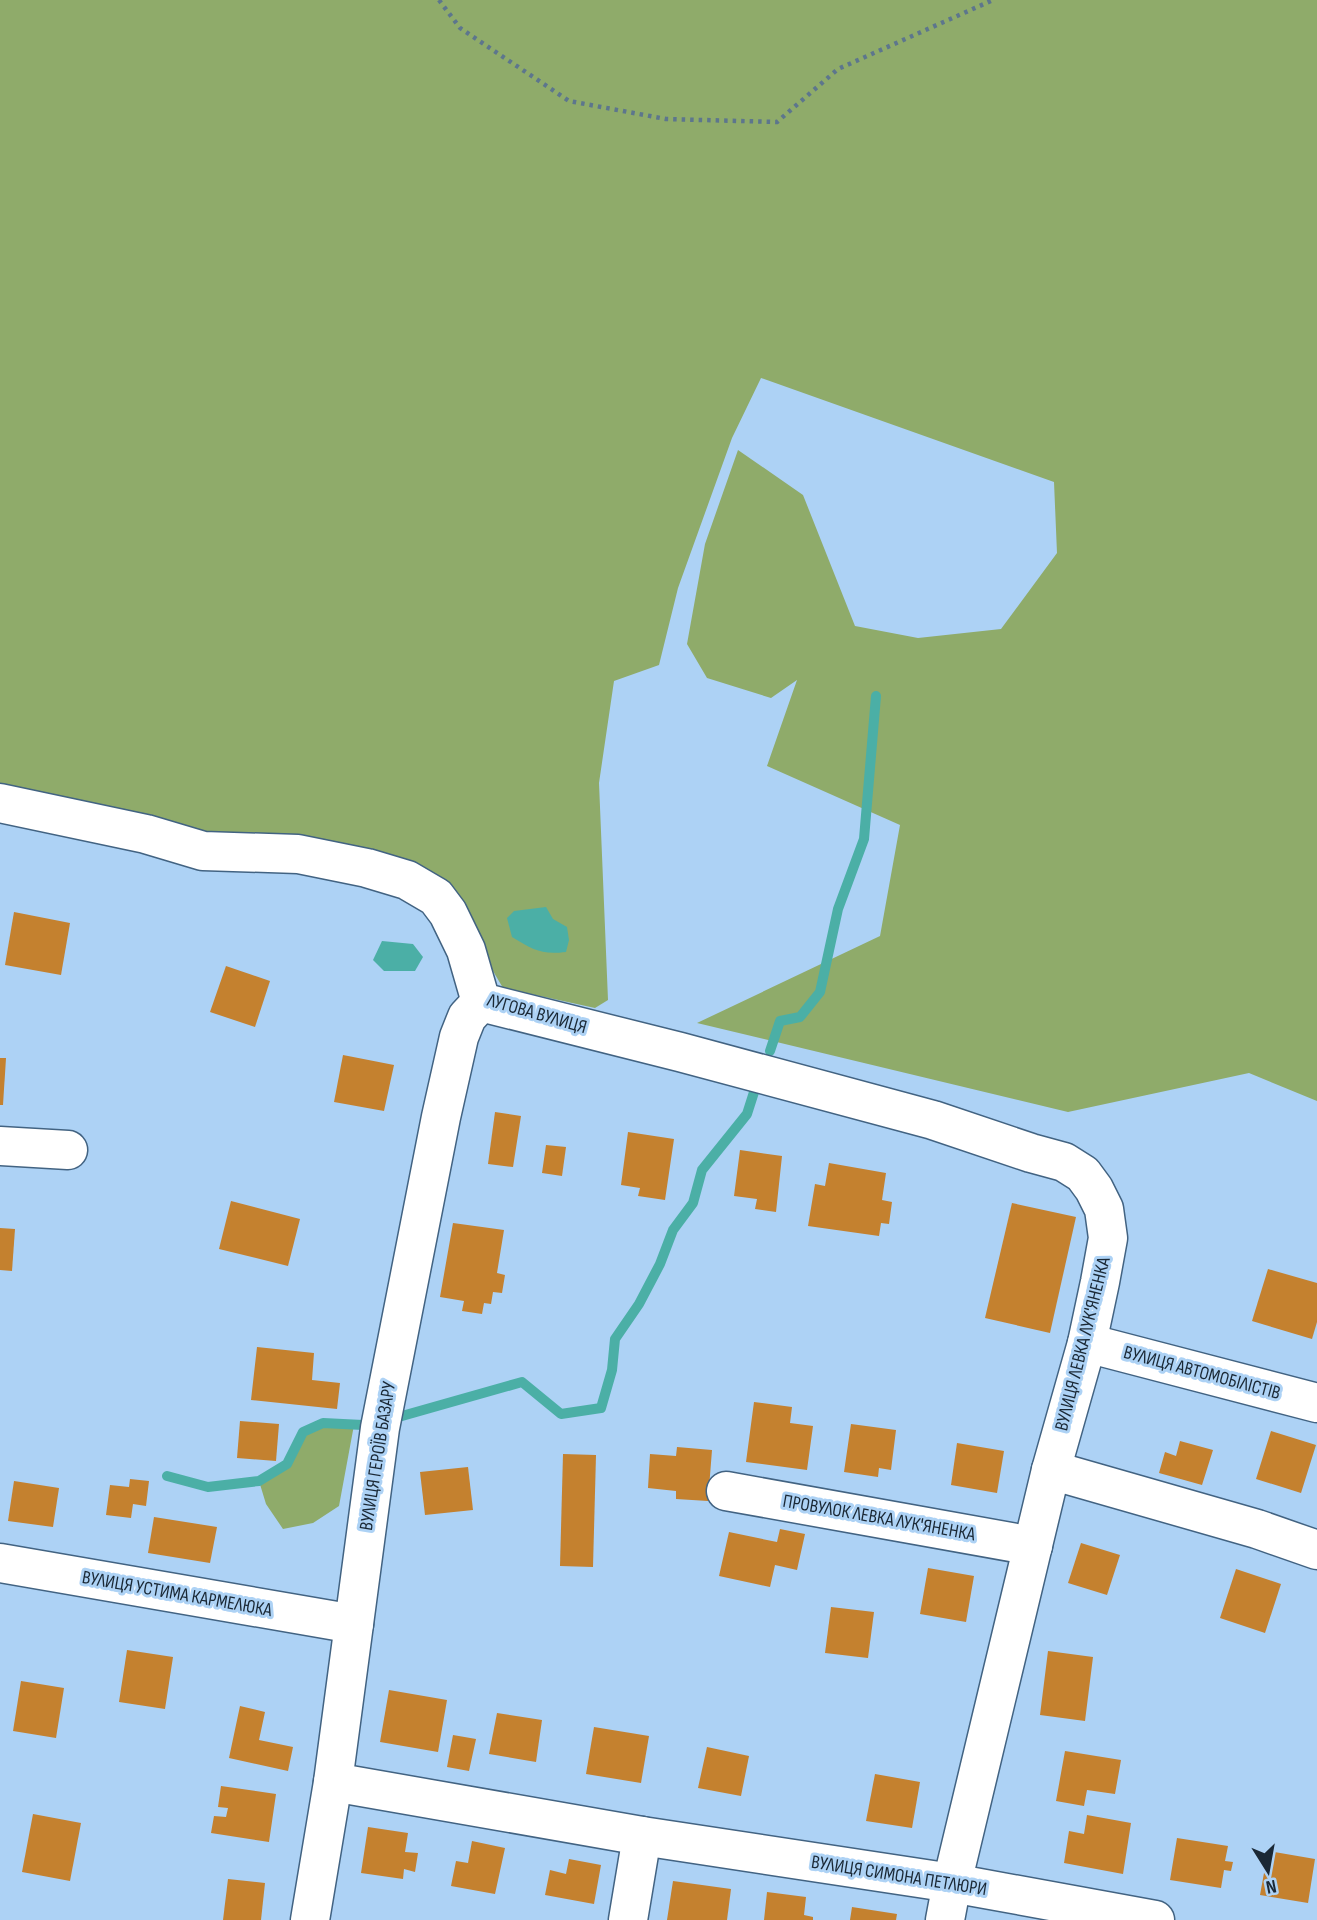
<svg xmlns="http://www.w3.org/2000/svg" width="1317" height="1920" viewBox="0 0 1317 1920" font-family="'Sofia Sans Condensed',sans-serif">
<rect width="100%" height="100%" fill="#add2f5"/>
<!-- green -->
<g fill="#8fab6a">
<path d="M0,0H1317V1101L1249,1073L1068,1112L697,1023L880,936L900,825L767,766L797,680L771,698L707,678L687,644L705,544L738,450L803,495L855,626L918,638L1001,629L1057,553L1054,482L761,378L732,438L678,588L659,665L614,681L599,783L608,1000L595,1008L503,988L440,881L214,840L0,790Z"/>
<path d="M323,1423L354,1425L339,1506L313,1523L283,1529L266,1504L259,1481L287,1464L303,1432Z"/>
</g>
<!-- water -->
<g fill="#4bafa6">
<path d="M546,907L553,919L567,927L569,940L566,952C541,955 534,950 512,937L507,918L514,911Z"/>
<path d="M382,941L413,944L423,957L415,971H384L373,960Z"/>
</g>
<g fill="none" stroke-linecap="round" stroke-linejoin="round">
<!-- stream -->
<g stroke="#4bafa6" stroke-width="10">
<path d="M770,1051L780,1021L800,1017L820,992L838,909L864,839L876,696"/>
<path d="M402,1416L522,1382L561,1414L601,1408L612,1370L615,1339L639,1304L660,1264L673,1230L693,1203L702,1170L747,1114L755,1089"/>
<path d="M167,1476L208,1487L259,1481L287,1464L303,1432L323,1423L363,1425"/>
</g>
</g>
<!-- building -->
<g fill="#c4812f">
<path d="M14,912L70,923L61,975L5,965Z"/>
<path d="M226,966L270,981L255,1027L210,1012Z"/>
<path d="M343,1055L394,1065L384,1111L334,1102Z"/>
<path d="M0,1058H6L3,1105H0Z"/>
<path d="M495,1112L521,1116L513,1167L488,1164Z"/>
<path d="M628,1132L674,1139L665,1200L638,1196L640,1188L621,1185Z"/>
<path d="M546,1145L566,1147L562,1176L542,1173Z"/>
<path d="M740,1150L782,1156L776,1212L755,1209L757,1199L734,1196Z"/>
<path d="M829,1163L886,1173L882,1200L892,1202L889,1224L881,1223L879,1236L808,1226L815,1184L825,1186Z"/>
<path d="M231,1201L300,1219L288,1266L219,1249Z"/>
<path d="M1012,1203L1076,1217L1050,1333L985,1318Z"/>
<path d="M453,1223L504,1230L497,1273L505,1275L502,1293L493,1292L491,1304L484,1303L482,1314L462,1311L464,1301L440,1297Z"/>
<path d="M0,1228L15,1229L12,1271L0,1270Z"/>
<path d="M1268,1269L1317,1283V1322L1312,1339L1252,1321Z"/>
<path d="M257,1347L314,1353L312,1380L340,1383L337,1409L251,1400Z"/>
<path d="M754,1402L792,1407L790,1423L813,1426L807,1470L746,1462Z"/>
<path d="M240,1421L279,1424L276,1461L237,1458Z"/>
<path d="M851,1424L896,1430L891,1470L879,1468L878,1477L844,1472Z"/>
<path d="M1271,1431L1316,1445L1301,1493L1256,1479Z"/>
<path d="M1180,1441L1213,1450L1202,1485L1159,1473L1165,1452L1176,1456Z"/>
<path d="M957,1443L1004,1451L997,1493L951,1485Z"/>
<path d="M677,1447L712,1450L708,1501L676,1499V1491L648,1488L650,1454L676,1456Z"/>
<path d="M563,1454L596,1455L593,1567L560,1566Z"/>
<path d="M468,1467L473,1510L425,1515L420,1472Z"/>
<path d="M130,1479L149,1481L146,1506L133,1504L131,1518L106,1515L110,1485L129,1487Z"/>
<path d="M14,1481L59,1488L53,1527L8,1521Z"/>
<path d="M154,1517L217,1527L210,1563L148,1553Z"/>
<path d="M780,1529L805,1534L797,1570L775,1565L770,1587L719,1576L729,1532L777,1542Z"/>
<path d="M1081,1543L1120,1555L1107,1595L1068,1583Z"/>
<path d="M928,1568L974,1576L966,1622L920,1614Z"/>
<path d="M1236,1569L1281,1584L1265,1633L1220,1618Z"/>
<path d="M831,1607L874,1612L868,1658L825,1653Z"/>
<path d="M127,1650L173,1657L165,1709L119,1702Z"/>
<path d="M1048,1651L1093,1657L1085,1721L1040,1715Z"/>
<path d="M21,1681L64,1688L56,1738L13,1731Z"/>
<path d="M389,1690L447,1700L438,1752L380,1742Z"/>
<path d="M240,1706L265,1712L259,1740L293,1747L288,1771L229,1758Z"/>
<path d="M497,1713L542,1720L536,1762L489,1754Z"/>
<path d="M594,1727L649,1736L641,1783L586,1774Z"/>
<path d="M453,1735L476,1739L469,1771L447,1767Z"/>
<path d="M707,1747L749,1756L741,1796L698,1788Z"/>
<path d="M1065,1751L1121,1760L1115,1794L1087,1790L1084,1806L1056,1801Z"/>
<path d="M875,1774L920,1782L912,1828L866,1821Z"/>
<path d="M221,1786L276,1794L269,1842L211,1833L214,1816L226,1817L228,1808L218,1807Z"/>
<path d="M33,1814L81,1823L70,1881L22,1872Z"/>
<path d="M1087,1815L1131,1823L1123,1874L1064,1863L1069,1831L1084,1834Z"/>
<path d="M368,1827L408,1833L405,1852L418,1853L415,1872L404,1869L403,1879L361,1873Z"/>
<path d="M1177,1838L1228,1846L1225,1861L1233,1862L1231,1871L1224,1870L1221,1888L1170,1880Z"/>
<path d="M472,1841L505,1848L495,1894L451,1886L456,1861L468,1863Z"/>
<path d="M1268,1851L1315,1859L1308,1903L1260,1895Z"/>
<path d="M569,1859L601,1865L594,1904L545,1895L550,1870L566,1874Z"/>
<path d="M228,1879L265,1883L261,1920H223Z"/>
<path d="M673,1881L731,1889L727,1920H667Z"/>
<path d="M767,1892L806,1897L804,1915L813,1917V1920H764Z"/>
<path d="M852,1907L897,1914L896,1920H850Z"/>
</g>
<g fill="none" stroke-linecap="round" stroke-linejoin="round">
<defs>
<g id="minor">
<path d="M0,803L146,834L203,851L298,854L367,868L407,880L436,897L448,913L466,950L481,1002L680,1052L933,1120L1031,1153L1064,1162L1083,1174L1094,1189L1104,1209L1108,1238L1100,1282L1087,1343L1051,1470L952,1883L945,1920"/>
<path d="M0,1146L68,1150"/>
<path d="M1087,1343L1317,1403"/>
<path d="M1051,1470L1257,1529L1317,1550"/>
<path d="M726,1491L1033,1546"/>
<path d="M0,1563L354,1624"/>
<path d="M333,1782L642,1836L952,1883L1155,1920"/>
<path d="M310,1920L333,1782L380,1428L441,1117L459,1037L467,1017L481,1002"/>
<path d="M628,1920L642,1836"/>
</g>
</defs>
<!-- minor casing -->
<use href="#minor" stroke="#426382" stroke-width="41"/>
<!-- path -->
<path stroke="#5d768d" stroke-width="4.5" stroke-dasharray="3.5 5" stroke-linecap="butt" d="M439,0L460,28L569,101L666,119L777,122L838,69L993,0"/>
<!-- minor -->
<use href="#minor" stroke="#fff" stroke-width="38"/>
</g>
<g text-anchor="middle" dominant-baseline="central" stroke-width="6" stroke-linejoin="round" paint-order="stroke">
<!-- street labels -->
<g font-size="19" fill="#1a2835" stroke="#add2f5">
<text transform="translate(537 1014) rotate(16)">ЛУГОВА ВУЛИЦЯ</text>
<text transform="translate(1083 1344) rotate(-76)">ВУЛИЦЯ ЛЕВКА ЛУК'ЯНЕНКА</text>
<text transform="translate(1202 1373) rotate(15)">ВУЛИЦЯ АВТОМОБІЛІСТІВ</text>
<text transform="translate(378 1456) rotate(-81)">ВУЛИЦЯ ГЕРОЇВ БАЗАРУ</text>
<text transform="translate(879 1518) rotate(10)">ПРОВУЛОК ЛЕВКА ЛУК'ЯНЕНКА</text>
<text transform="translate(177 1594) rotate(10)">ВУЛИЦЯ УСТИМА КАРМЕЛЮКА</text>
<text transform="translate(899 1876) rotate(9)">ВУЛИЦЯ СИМОНА ПЕТЛЮРИ</text>
</g>
</g>
<!-- north arrow -->
<g transform="translate(1268 1871) rotate(169)" stroke="#add2f5" stroke-width="5" paint-order="stroke">
<path d="M0-5L12 26L0 18L-12 26Z" fill="#1a2835"/>
<text y="-10" font-size="19" font-weight="bold" text-anchor="middle" fill="#1a2835">N</text>
</g>
</svg>
